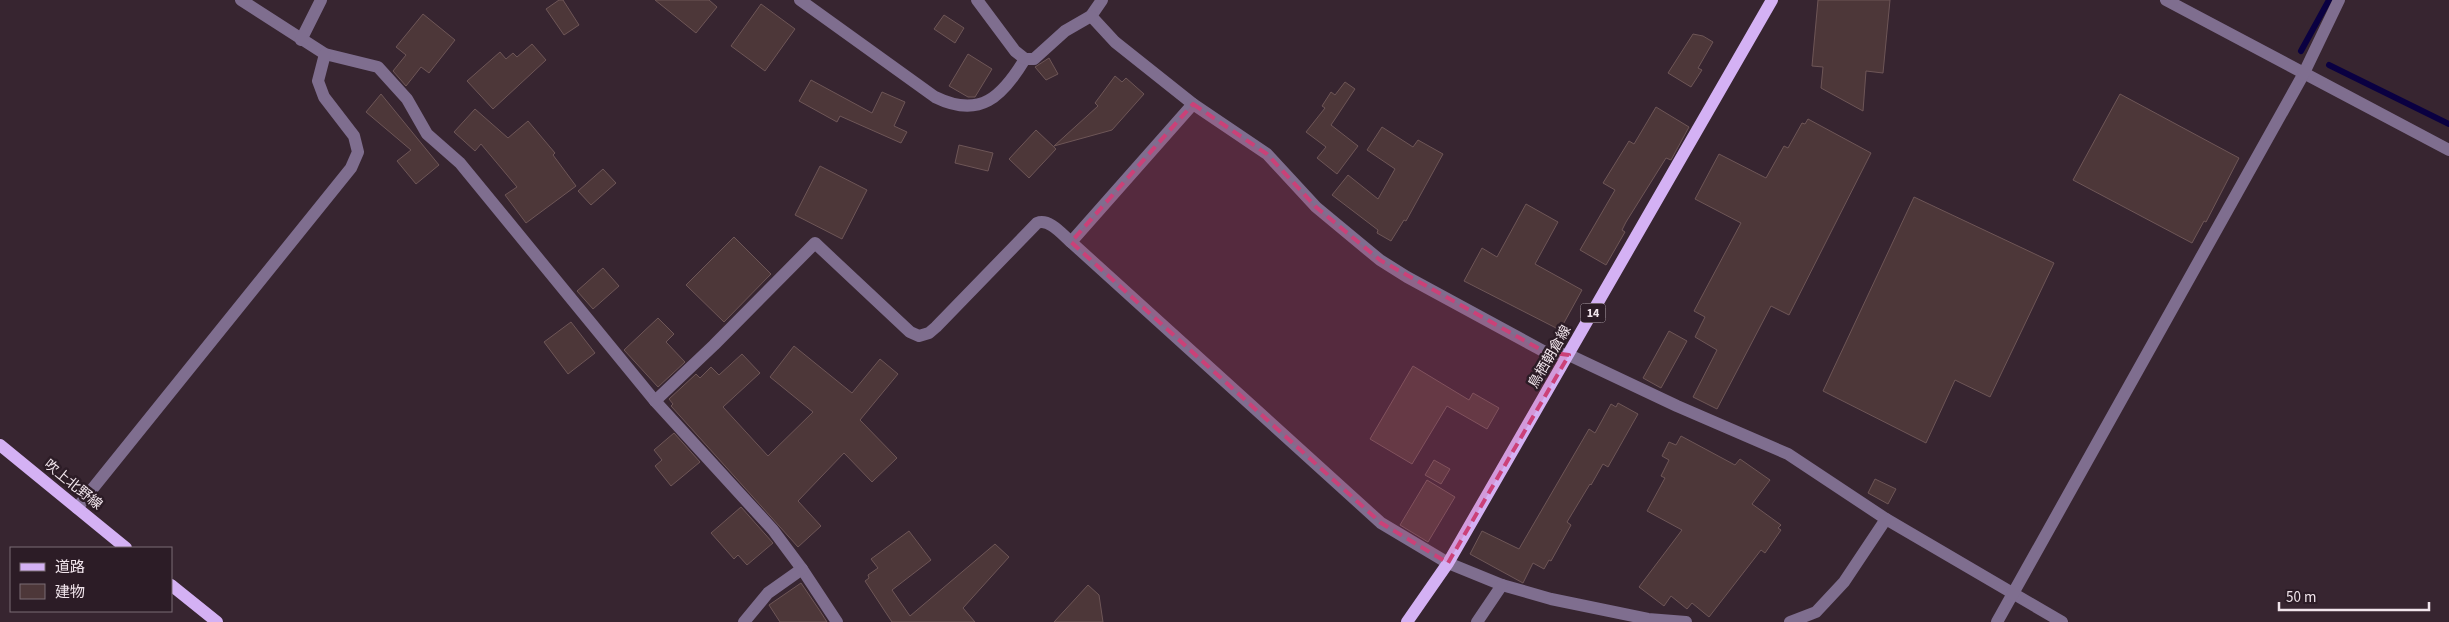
<svg xmlns="http://www.w3.org/2000/svg" width="2449" height="622" viewBox="0 0 2449 622" font-family="'Source Sans 3','Noto Sans JP',sans-serif">
<rect width="100%" height="100%" fill="#372530"/>
<g fill="none" stroke-linecap="round" stroke-linejoin="round">
<!-- stream -->
<g stroke="#0a0041" stroke-width="6">
<path d="M2301,51L2329,0"/>
<path d="M2329,65L2449,124"/>
</g>
</g>
<!-- building -->
<g fill="#4d3739" stroke="#6e5657">
<path d="M559,0H563L579,25L564,35L546,9Z"/>
<path d="M655,0H709L717,7L696,33Z"/>
<path d="M1818,0H1890L1883,73L1866,71L1863,111L1821,88L1823,67L1812,66Z"/>
<path d="M761,4L795,29L765,71L731,46Z"/>
<path d="M423,14L455,40L429,73L421,67L406,86L393,71L406,55L396,47Z"/>
<path d="M944,15L964,28L955,43L934,29Z"/>
<path d="M1693,34L1703,36L1713,42L1698,68L1702,70L1691,87L1668,73Z"/>
<path d="M532,44L546,60L493,109L467,81L500,52L506,59L513,53L517,57Z"/>
<path d="M968,54L992,69L975,97H968L949,86Z"/>
<path d="M1049,58L1058,74L1046,80L1035,67Z"/>
<path d="M1115,76L1122,82L1126,78L1144,94L1112,130L1054,146L1098,106L1095,103Z"/>
<path d="M811,80L872,113L882,92L905,102L894,126L907,132L901,143L840,116L837,122L799,101Z"/>
<path d="M1345,82L1355,89L1331,125L1358,146L1337,174L1317,158L1326,147L1306,132L1325,108L1322,106L1331,92L1335,95Z"/>
<path d="M381,94L439,165L416,184L397,161L411,150L366,112Z"/>
<path d="M2120,94L2239,158L2206,222L2204,221L2192,243L2073,180Z"/>
<path d="M1656,107L1689,127L1671,160L1666,158L1626,222L1622,230L1625,232L1606,265L1580,250L1615,190L1603,183L1629,141L1634,144Z"/>
<path d="M475,109L508,138L528,121L555,153L553,155L576,186L526,223L505,195L517,187L481,144L475,151L454,132Z"/>
<path d="M1808,119L1871,153L1789,315L1771,306L1717,409L1693,397L1717,350L1695,337L1705,317L1694,311L1741,223L1695,199L1719,154L1766,178L1784,146L1788,148L1802,123L1805,124Z"/>
<path d="M1382,127L1413,147L1418,140L1443,154L1406,221L1404,220L1391,241L1377,233L1378,230L1332,195L1348,175L1378,199L1395,169L1367,150Z"/>
<path d="M1036,130L1056,149L1029,178L1009,159Z"/>
<path d="M959,145L993,153L988,171L955,163Z"/>
<path d="M820,166L867,190L842,239L795,215Z"/>
<path d="M603,169L616,183L591,205L578,191Z"/>
<path d="M1914,197L2054,263L1990,397L1955,380L1926,443L1823,391Z"/>
<path d="M1526,204L1558,222L1535,264L1582,290L1560,330L1464,281L1482,248L1497,257Z"/>
<path d="M734,237L771,274L724,322L686,285Z"/>
<path d="M603,268L619,286L593,309L577,291Z"/>
<path d="M658,318L674,334L666,342L685,362L658,387L624,350Z"/>
<path d="M571,322L595,353L568,374L544,342Z"/>
<path d="M1669,331L1687,341L1661,388L1643,378Z"/>
<path d="M794,346L852,393L880,359L898,374L860,420L897,458L872,482L844,453L798,501L821,526L798,547L671,406L673,404L669,399L696,374L700,378L711,367L719,375L742,354L760,373L723,407L768,456L813,412L770,377Z"/>
<path d="M1413,366L1469,400L1473,393L1499,408L1487,429L1447,406L1412,464L1370,439Z"/>
<path d="M1618,403L1638,414L1608,467L1603,464L1591,485L1590,484L1567,522L1571,525L1551,561L1549,560L1544,569L1533,563L1523,583L1470,554L1482,531L1519,549L1589,429L1595,433L1611,404L1616,407Z"/>
<path d="M674,433L700,462L671,486L655,466L662,460L654,450Z"/>
<path d="M1681,436L1735,465L1740,459L1770,480L1752,504L1781,525L1778,528L1781,530L1765,553L1761,550L1709,617L1692,603L1687,609L1671,596L1664,606L1639,587L1682,530L1647,511L1665,478L1661,476L1669,460L1662,456L1669,442L1676,445Z"/>
<path d="M1434,460L1450,469L1441,484L1425,475Z"/>
<path d="M1875,479L1896,489L1888,504L1868,493Z"/>
<path d="M1427,480L1455,497L1428,542L1400,525Z"/>
<path d="M741,507L773,543L747,565L738,555L734,559L711,533Z"/>
<path d="M909,531L931,560L892,590L910,616L995,544L1009,557L963,608L975,622H892L884,610L865,581L869,578L868,575L878,568L871,559Z"/>
<path d="M801,583L820,611L827,622H780L769,605Z"/>
<path d="M1088,585L1099,595L1103,622H1054Z"/>
</g>
<g fill="none" stroke-linecap="round" stroke-linejoin="round">
<!-- minor -->
<g stroke="#7f6e8f" stroke-width="12">
<path d="M241,0L325,54L378,67L407,99L427,134L460,163L655,401L773,530L802,569L837,622"/>
<path d="M800,0L935,97C980,119 1002,97 1025,59"/>
<path d="M977,0L1015,51L1025,59H1034L1065,31L1091,16L1102,0"/>
<path d="M2166,0L2449,150"/>
<path d="M1091,16L1115,42L1193,104L1267,154L1316,207L1380,260L1407,277L1545,352L1569,355L1677,406L1788,454L1886,519L2062,622"/>
<path d="M301,40L321,0"/>
<path d="M1071,242L1193,104"/>
<path d="M655,401L714,345L815,243L910,332L919,336L929,333L936,327L1037,223C1049,218 1062,234 1071,242L1381,523L1448,563L1502,585L1551,599L1648,619L1686,622"/>
<path d="M77,508L351,168L358,152L354,136L324,97L318,81L325,54"/>
<path d="M744,622L768,593L802,569"/>
<path d="M1477,622L1502,585"/>
<path d="M1790,622L1816,612L1844,582L1886,519"/>
<path d="M1997,622L2303,75L2339,0"/>
</g>
<!-- major -->
<g stroke="#d4b1f4" stroke-width="12">
<path d="M0,445L126,548"/>
<path d="M171,585L217,622"/>
<path d="M1407,622L1448,563L1772,0"/>
</g>
</g>
<!-- marked area -->
<path fill="#cb4178" fill-opacity="0.2" stroke="#cb4178" stroke-width="4" stroke-dasharray="10 6" stroke-linejoin="round" d="M1193,104L1267,154L1316,207L1380,260L1545,352L1569,355L1448,563L1381,523L1071,242Z"/>
<g text-anchor="middle" dominant-baseline="central" stroke-width="5" stroke-linejoin="round" paint-order="stroke">
<!-- shield labels -->
<rect fill="#2c1c26" stroke="#b6a9b1" stroke-width="1" x="1580.5" y="303.5" width="25" height="19" rx="4"/>
<g font-size="12" font-weight="bold" fill="#f1e5ec">
<text x="1593" y="313">14</text>
</g>
<!-- street labels -->
<g font-size="14" fill="#f1e5ec" stroke="#2c1c26">
<text transform="translate(1550 357) rotate(-60)">鳥栖朝倉線</text>
<text transform="translate(73 485) rotate(39)">吹上北野線</text>
</g>
</g>
<!-- legend -->
<rect x="10" y="547" width="162" height="65" fill="#2c1c26" stroke="#7b6c75"/>
<rect x="20" y="563" width="25" height="8" fill="#d4b1f4" stroke="#7b6c75"/>
<text x="55" y="572" font-size="15" fill="#f1e5ec">道路</text>
<rect x="20" y="584" width="25" height="15" fill="#4d3739" stroke="#7b6c75"/>
<text x="55" y="597" font-size="15" fill="#f1e5ec">建物</text>
<!-- scale -->
<path d="M2279 602v8h150v-8" fill="none" stroke="#f1e5ec" stroke-width="2.5"/>
<text x="2286" y="602" font-size="15" fill="#f1e5ec" stroke="#2c1c26" stroke-width="4" paint-order="stroke">50 m</text>
</svg>
